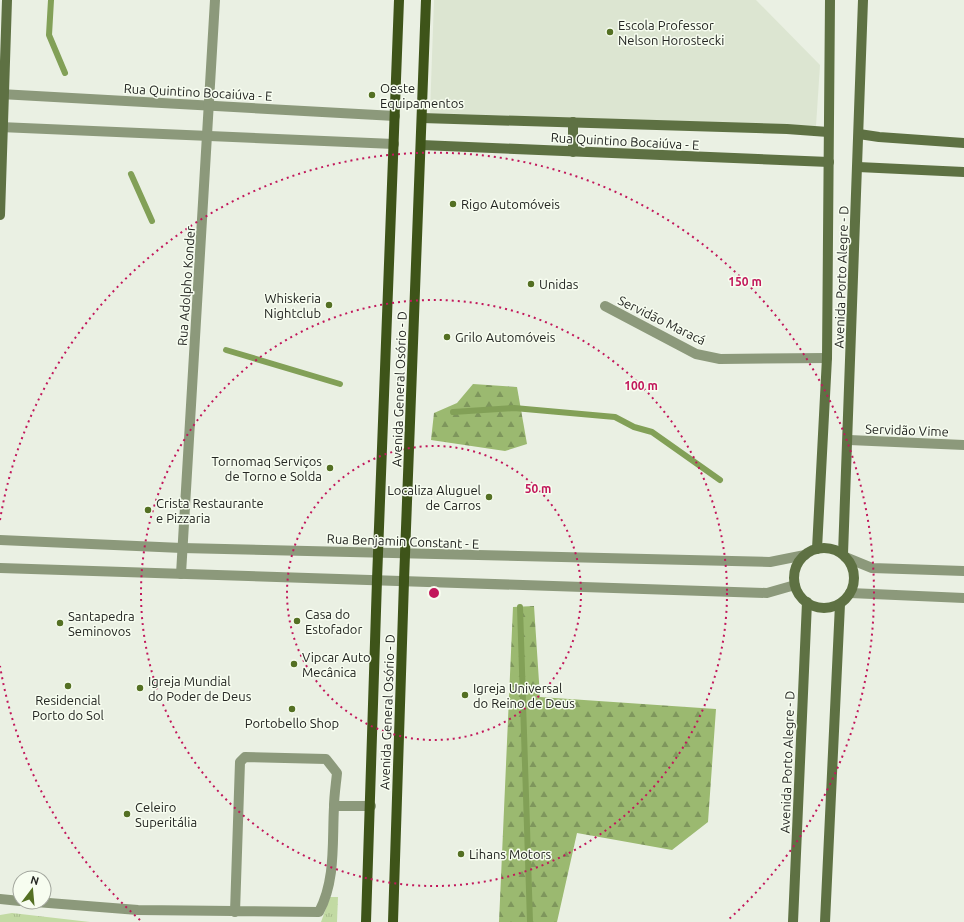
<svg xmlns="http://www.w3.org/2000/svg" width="964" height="922" viewBox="0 0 964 922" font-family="Ubuntu,sans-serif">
<defs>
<pattern id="grass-tufts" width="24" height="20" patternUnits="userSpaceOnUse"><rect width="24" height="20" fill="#c2daa3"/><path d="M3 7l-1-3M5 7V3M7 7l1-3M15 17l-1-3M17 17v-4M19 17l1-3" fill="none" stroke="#a7bb8c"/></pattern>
<pattern id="forest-firs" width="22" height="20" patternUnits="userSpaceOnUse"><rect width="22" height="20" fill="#9bb970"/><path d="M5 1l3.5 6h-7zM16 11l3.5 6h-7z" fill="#7e965c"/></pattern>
</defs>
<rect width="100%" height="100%" fill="#eaf0e3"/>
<!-- built -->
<path fill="#dce5d1" d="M434,0H756L820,65L816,126L430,113Z"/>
<!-- grass -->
<g fill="url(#grass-tufts)">
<path d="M330,897H338L337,922H321Z"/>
<path d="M12,913L90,922H0V915Z"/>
</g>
<!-- forest -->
<g fill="url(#forest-firs)">
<path d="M473,384L517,387L527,444L505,451L431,440L434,413L457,403Z"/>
<path d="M534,606L540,697L716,709L708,822L672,850L577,833L557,922H499L513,607Z"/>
</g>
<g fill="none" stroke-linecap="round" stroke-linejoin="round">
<!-- stream -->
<g stroke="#82a057" stroke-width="6">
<path d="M51,0L49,35L65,73"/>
<path d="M131,174L152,221"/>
<path d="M226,350L340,384"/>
<path d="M453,412L514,408L615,417L634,427L652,432L720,480"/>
<path d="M520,607L530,922"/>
</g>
<!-- lane -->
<g stroke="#8c997b" stroke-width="10">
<path d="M605,306L696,354L720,359L827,358"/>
<path d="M849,440L964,445"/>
<path d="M845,557L872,568L964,571"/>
<path d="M850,593L964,598"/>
<path d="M334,806H371"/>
<path d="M0,899L20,901"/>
<path d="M36,902L138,910L319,912C336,880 332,842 334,807C334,796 336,784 337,773L326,759L245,757L240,762L235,912"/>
</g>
<!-- street -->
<g stroke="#8c997b" stroke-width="10">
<path d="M0,94L395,116"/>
<path d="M0,127L394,144"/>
<path d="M0,540L182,548L770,562L805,555"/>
<path d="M0,568L767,593L795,585"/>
<path d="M181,574L215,0"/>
</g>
<!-- secondary -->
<g stroke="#5e7143" stroke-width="10">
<path d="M422,118L787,129L828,132"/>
<path d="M859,134L879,137L964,143"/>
<path d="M421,145L829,162"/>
<path d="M573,152V122"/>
<path d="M858,167L964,172"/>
<path d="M0,215L7,0"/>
<circle cx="824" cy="578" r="30"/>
<path d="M817,549L827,358L830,0"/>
<path d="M843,554L863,0"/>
<path d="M793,922L807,602"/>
<path d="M825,922L840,604"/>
</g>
<!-- primary -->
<g stroke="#3e5419" stroke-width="10">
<path d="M366,922L377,580L399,0"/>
<path d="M393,922L404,581L426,0"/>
</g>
</g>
<!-- distance rings -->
<g fill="none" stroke="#c2185b" stroke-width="2" stroke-dasharray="2 4">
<circle cx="434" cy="593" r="147"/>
<circle cx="434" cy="593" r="293"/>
<path d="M140 920A440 440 0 0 1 0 666M0 520A440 440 0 1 1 728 920"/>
</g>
<!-- markers -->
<g fill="#547023" stroke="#f7fdf0" stroke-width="1.5">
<circle cx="610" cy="32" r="4"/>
<circle cx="372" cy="95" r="4"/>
<circle cx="453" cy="204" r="4"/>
<circle cx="531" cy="284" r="4"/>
<circle cx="329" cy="305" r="4"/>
<circle cx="447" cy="337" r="4"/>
<circle cx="330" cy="468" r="4"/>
<circle cx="489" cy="497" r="4"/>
<circle cx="148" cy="510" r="4"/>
<circle cx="297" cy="621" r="4"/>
<circle cx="60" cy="623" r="4"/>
<circle cx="294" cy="664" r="4"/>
<circle cx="68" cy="686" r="4"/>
<circle cx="140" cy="688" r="4"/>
<circle cx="465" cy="695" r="4"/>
<circle cx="292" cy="709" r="4"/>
<circle cx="127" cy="814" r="4"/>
<circle cx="461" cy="854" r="4"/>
</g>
<g text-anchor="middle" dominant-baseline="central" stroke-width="3" stroke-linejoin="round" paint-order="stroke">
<!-- poi labels -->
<g font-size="13" fill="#242622" stroke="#f7fdf0" text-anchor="start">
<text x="618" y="25">Escola Professor<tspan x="618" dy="15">Nelson Horostecki</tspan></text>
<text x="380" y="88">Oeste<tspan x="380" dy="15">Equipamentos</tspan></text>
<text x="461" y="204">Rigo Automóveis</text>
<text x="539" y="284">Unidas</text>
<text x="321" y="298" text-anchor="end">Whiskeria<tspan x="321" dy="15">Nightclub</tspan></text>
<text x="455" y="337">Grilo Automóveis</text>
<text x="322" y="461" text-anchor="end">Tornomaq Serviços<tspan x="322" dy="15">de Torno e Solda</tspan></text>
<text x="481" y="490" text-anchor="end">Localiza Aluguel<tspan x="481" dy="15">de Carros</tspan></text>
<text x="156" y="503">Crista Restaurante<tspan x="156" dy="15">e Pizzaria</tspan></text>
<text x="305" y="614">Casa do<tspan x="305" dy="15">Estofador</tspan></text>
<text x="68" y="616">Santapedra<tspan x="68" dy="15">Seminovos</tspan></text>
<text x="302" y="657">Vipcar Auto<tspan x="302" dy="15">Mecânica</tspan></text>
<text x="148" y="681">Igreja Mundial<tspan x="148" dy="15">do Poder de Deus</tspan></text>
<text x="473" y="688">Igreja Universal<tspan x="473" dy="15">do Reino de Deus</tspan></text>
<text x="68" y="700" text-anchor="middle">Residencial<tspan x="68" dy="15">Porto do Sol</tspan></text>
<text x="292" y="723" text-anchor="middle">Portobello Shop</text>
<text x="135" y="807">Celeiro<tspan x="135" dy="15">Superitália</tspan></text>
<text x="469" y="854">Lihans Motors</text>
</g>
<!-- street labels -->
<g font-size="13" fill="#242622" stroke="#f7fdf0">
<text transform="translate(198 92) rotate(3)">Rua Quintino Bocaiúva - E</text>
<text transform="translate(625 141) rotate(3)">Rua Quintino Bocaiúva - E</text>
<text transform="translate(841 277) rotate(-88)">Avenida Porto Alegre - D</text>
<text transform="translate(186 286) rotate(-86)">Rua Adolpho Konder</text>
<text transform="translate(662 320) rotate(26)">Servidão Maracá</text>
<text transform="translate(399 389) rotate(-88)">Avenida General Osório - D</text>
<text transform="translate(907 430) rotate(2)">Servidão Vime</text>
<text transform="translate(403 541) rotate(2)">Rua Benjamin Constant - E</text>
<text transform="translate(387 712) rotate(-88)">Avenida General Osório - D</text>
<text transform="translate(787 762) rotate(-88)">Avenida Porto Alegre - D</text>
</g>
</g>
<circle cx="434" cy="593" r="6" fill="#c2185b" stroke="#f7fdf0" stroke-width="2"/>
<g font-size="12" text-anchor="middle" font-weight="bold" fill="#c2185b" stroke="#f7fdf0" stroke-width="3" stroke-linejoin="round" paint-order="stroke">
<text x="745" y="286">150 m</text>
<text x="641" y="390">100 m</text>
<text x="538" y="493">50 m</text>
</g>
<!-- north arrow -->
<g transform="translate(32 890) rotate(16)"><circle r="19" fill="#f7fdf0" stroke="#a3a79e"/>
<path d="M0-3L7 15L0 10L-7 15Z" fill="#547023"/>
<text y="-6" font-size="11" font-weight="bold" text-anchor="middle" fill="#242622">N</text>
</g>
</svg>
